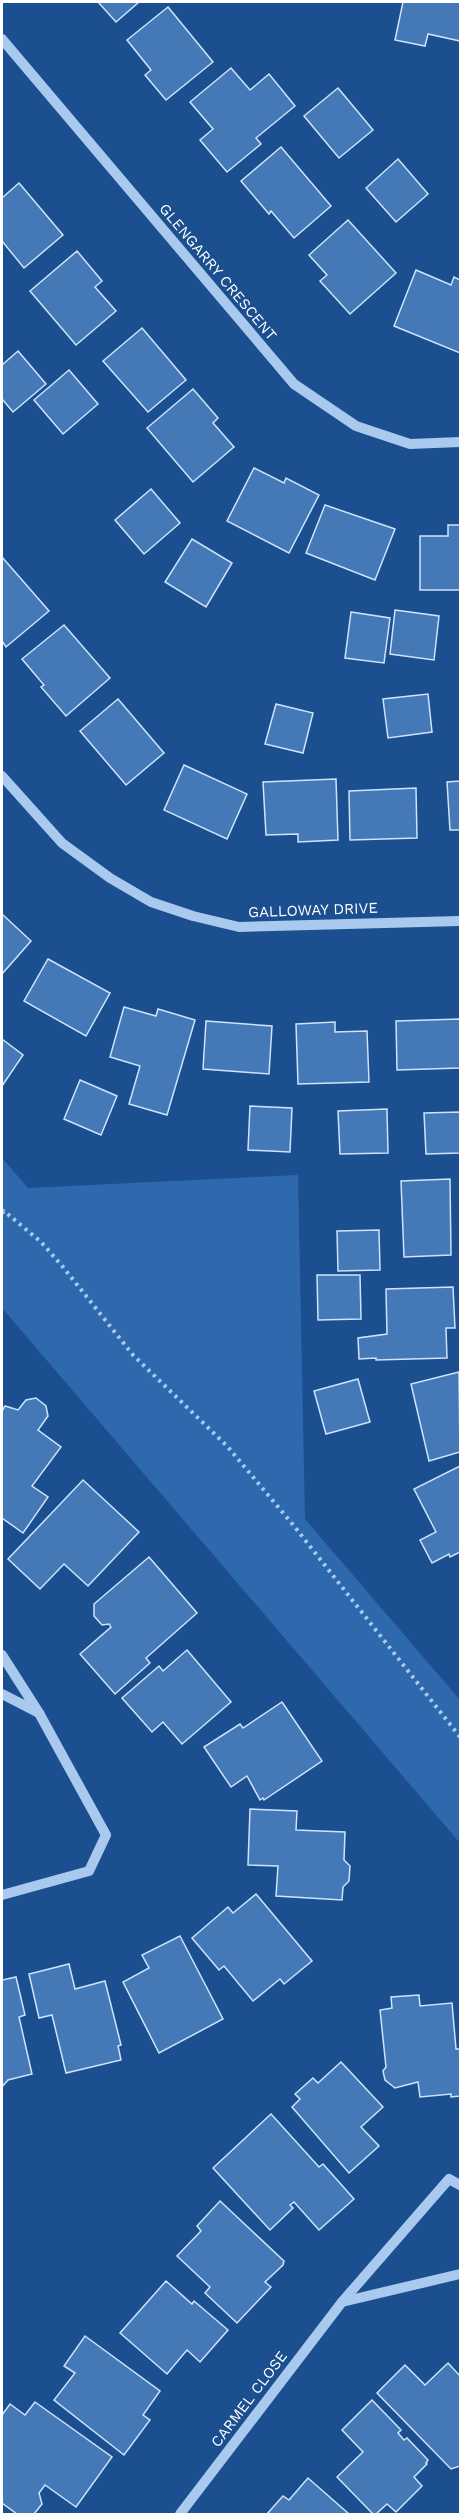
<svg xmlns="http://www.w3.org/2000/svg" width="462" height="2516" viewBox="0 0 462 2516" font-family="'Work Sans',sans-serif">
<rect width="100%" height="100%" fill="#1b4f8f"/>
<!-- green -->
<path fill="#2e69ad" d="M2,1158L28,1188L298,1175L305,1519L460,1700V1843L2,1308Z"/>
<!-- building -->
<g fill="#4478b7" stroke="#cfe3fa" stroke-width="1.5">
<path d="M98,2H139L116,22Z"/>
<path d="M403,2H460V41L428,34L425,46L395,40Z"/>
<path d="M168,7L213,62L166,100L145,75L151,70L127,40Z"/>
<path d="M231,68L250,90L269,74L295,106L256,138L261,144L227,172L200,140L213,129L190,102Z"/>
<path d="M338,88L373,130L339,158L304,116Z"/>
<path d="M281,147L331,206L294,238L271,211L269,214L241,181Z"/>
<path d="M398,159L428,194L396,222L366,188Z"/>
<path d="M19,183L63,235L24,268L2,241V198Z"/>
<path d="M348,220L396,273L350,314L320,281L327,275L309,255Z"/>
<path d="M77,251L102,281L95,287L116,311L76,345L30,291Z"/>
<path d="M416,270L451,285L454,277L460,280V353L394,326Z"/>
<path d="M142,328L186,380L148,412L103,361Z"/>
<path d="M18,351L46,384L13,412L2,399V365Z"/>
<path d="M69,370L98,404L63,434L34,400Z"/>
<path d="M193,389L218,418L213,423L234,447L193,482L147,428Z"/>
<path d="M254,468L284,483L286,478L319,495L289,553L227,521Z"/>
<path d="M151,489L180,523L144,554L115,520Z"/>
<path d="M325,505L395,529L375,580L306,553Z"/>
<path d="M448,525H460V590H420V536H448Z"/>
<path d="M192,539L232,563L206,607L165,582Z"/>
<path d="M2,557L49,611L6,647L2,641Z"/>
<path d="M395,610L439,616L434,660L390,654Z"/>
<path d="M351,612L390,618L384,663L345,658Z"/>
<path d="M64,625L110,678L66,716L41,687L44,685L22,659Z"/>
<path d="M428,694L432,732L388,738L383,699Z"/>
<path d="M118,699L164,753L126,785L80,731Z"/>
<path d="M276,704L313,713L303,753L265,744Z"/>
<path d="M184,765L247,794L227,839L164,810Z"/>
<path d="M336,779L338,840L298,842V834L266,835L263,782Z"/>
<path d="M460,781V830H450L447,782Z"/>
<path d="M416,788L417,838L350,840L349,791Z"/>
<path d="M2,914L31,941L2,974Z"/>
<path d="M48,959L110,993L86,1036L24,1001Z"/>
<path d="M124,1007L156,1016L158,1009L195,1020L167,1115L129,1104L140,1066L110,1057Z"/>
<path d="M460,1019V1068L397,1070L396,1021Z"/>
<path d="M206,1021L272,1026L269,1074L203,1069Z"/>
<path d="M335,1022V1032L367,1031L369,1082L298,1084L296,1024Z"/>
<path d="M2,1039L23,1055L2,1086Z"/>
<path d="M80,1080L117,1096L101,1135L64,1119Z"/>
<path d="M250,1106L292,1108L290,1152L248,1150Z"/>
<path d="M387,1109L388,1153L340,1154L338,1111Z"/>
<path d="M460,1112V1153L426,1154L424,1113Z"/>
<path d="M450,1179L451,1255L404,1257L401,1181Z"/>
<path d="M379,1230L380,1270L338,1271L337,1231Z"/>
<path d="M317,1275H360L361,1319L318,1320Z"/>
<path d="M453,1287L455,1328H446L447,1358L376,1360V1358L359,1359L358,1338L387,1334L386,1289Z"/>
<path d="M459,1372L460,1452L429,1461L411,1384Z"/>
<path d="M358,1379L370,1422L326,1434L314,1391Z"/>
<path d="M36,1398L46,1406L48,1416L38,1430L61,1447L32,1486L48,1497L23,1533L2,1518V1411L5,1406L18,1410L26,1400Z"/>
<path d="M460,1466V1552L450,1557L449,1554L432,1563L420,1540L436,1532L414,1489Z"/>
<path d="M83,1480L139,1532L88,1586L64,1564L40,1589L8,1559Z"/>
<path d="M149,1557L197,1613L146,1658L150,1663L115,1694L80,1654L111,1627L109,1624L102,1625L94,1616V1604Z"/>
<path d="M187,1650L231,1702L182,1744L163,1722L152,1732L122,1698L159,1666L163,1671Z"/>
<path d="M282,1702L322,1761L264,1800L263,1798L260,1800L247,1776L231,1787L204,1747L240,1724L243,1728Z"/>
<path d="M250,1809L297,1811L296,1830L345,1832L344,1860L350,1866L349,1881L343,1887L342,1900L276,1896L278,1866L248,1865Z"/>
<path d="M256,1894L312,1961L284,1984L280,1979L253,2001L224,1966L219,1970L192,1938L228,1907L233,1913Z"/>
<path d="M180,1936L223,2019L159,2053L123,1982L149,1968L142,1955Z"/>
<path d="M69,1964L75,1989L105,1981L121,2045L118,2046L121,2060L66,2073L52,2015L39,2018L29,1974Z"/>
<path d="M16,1977L25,2015L19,2017L32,2074L8,2080L2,2087V1980Z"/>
<path d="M419,1995L420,2006L452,2003L456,2049H460V2096L451,2097V2094L420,2097L418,2082L395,2088L385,2080L383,2071L386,2067L380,2010L392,2008L391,1997Z"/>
<path d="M341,2062L383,2107L361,2127L379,2146L349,2173L292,2107L300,2099L295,2094L313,2078L318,2083Z"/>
<path d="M271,2114L319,2167L323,2164L354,2199L319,2230L294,2202L290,2205L293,2208L270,2230L213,2168Z"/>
<path d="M220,2201L284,2261L283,2265L265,2282L271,2287L237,2323L205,2293L210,2287L177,2256L201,2231L197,2226Z"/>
<path d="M166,2281L192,2304L194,2301L228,2330L200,2362L187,2350L167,2374L120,2333Z"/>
<path d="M85,2336L160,2391L143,2415L150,2420L124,2455L54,2400L75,2373L64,2366Z"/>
<path d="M448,2363L460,2376V2466L451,2469L377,2393L405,2365L425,2385Z"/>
<path d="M372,2400L401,2430L398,2433L404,2440L407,2438L428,2460L426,2463L427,2464L414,2477L422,2486L396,2512L387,2504L376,2514H373L337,2477L363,2452L342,2430Z"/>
<path d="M35,2402L112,2457L76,2507L45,2485L39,2493L42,2504L34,2514H17L2,2503V2415L10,2404L25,2415Z"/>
<path d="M308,2478L349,2514H267L283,2496L289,2500Z"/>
</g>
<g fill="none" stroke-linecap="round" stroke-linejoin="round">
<!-- path -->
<path stroke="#a9c9ee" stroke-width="4" stroke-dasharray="3 4.5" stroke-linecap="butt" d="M2,1213L4,1211L41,1242L63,1267L133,1355L227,1446L294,1526L460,1737"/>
<!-- minor -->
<g stroke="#a9c9ee" stroke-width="10">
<path d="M2,39L294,384L356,426L410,444L460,442"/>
<path d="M2,776L62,843L110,878L151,902L193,916L239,927L460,921"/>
<path d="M2,1655L39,1713L2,1694"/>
<path d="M2,1895L89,1871L106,1835L39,1713"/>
<path d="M342,2302L460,2274"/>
<path d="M180,2514L342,2302L449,2179L460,2185"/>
</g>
</g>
<g text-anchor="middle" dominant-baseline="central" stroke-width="5" stroke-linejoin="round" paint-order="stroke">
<!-- street labels -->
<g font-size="15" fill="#fff" stroke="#1b4f8f">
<text transform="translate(218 272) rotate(50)">GLENGARRY CRESCENT</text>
<text transform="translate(313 910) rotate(-2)">GALLOWAY DRIVE</text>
<text transform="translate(249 2399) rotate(-53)">CARMEL CLOSE</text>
</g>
</g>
<!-- border -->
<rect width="462" height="2516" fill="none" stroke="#ffffff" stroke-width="6"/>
</svg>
